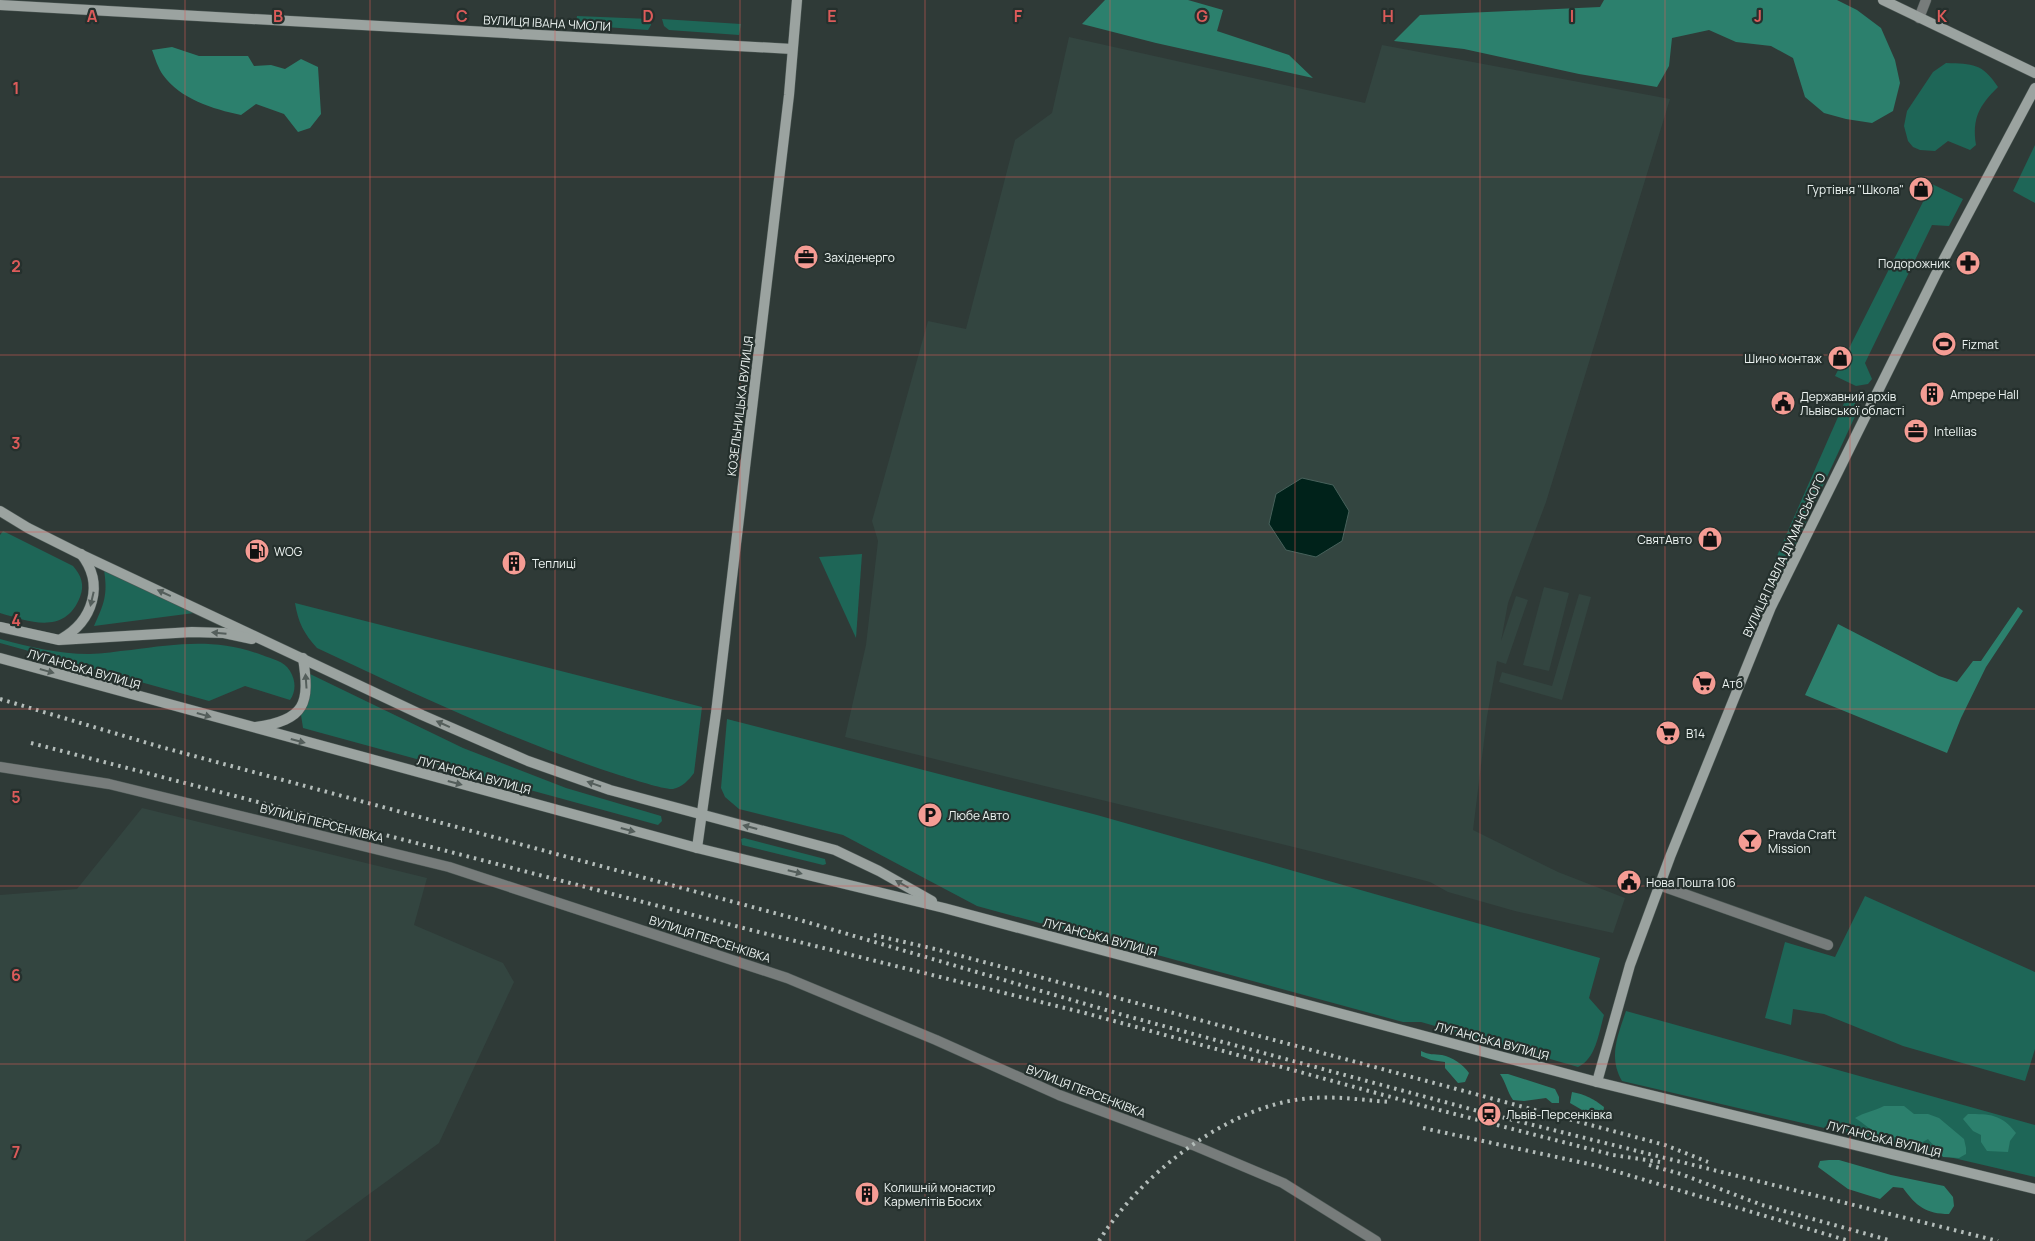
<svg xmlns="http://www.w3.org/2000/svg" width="2035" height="1241" viewBox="0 0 2035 1241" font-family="Manrope,sans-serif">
<rect width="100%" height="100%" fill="#2f3a37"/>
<!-- built -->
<g fill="#334540">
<path d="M1069,37L1365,103L1382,45L1670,99L1546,502L1508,603L1501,641L1516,596L1528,600L1506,664L1497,661L1487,717L1473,830L1558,872L1625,898L1613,933L1515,911L1448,892L1430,882L1318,853L845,737L866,645L878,541L872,521L928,321L966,329L1015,140L1052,113Z"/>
<path d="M1544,587L1569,593L1549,671L1523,665Z"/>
<path d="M1579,594L1591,597L1562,700L1499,682L1502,672L1552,686Z"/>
<path d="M142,808L427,878L414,925L503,963L514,982L439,1143L305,1241H0V895L77,889Z"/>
</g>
<!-- green -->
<g fill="#1e6657">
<path d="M577,16L650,19L651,25L648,30L576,25Z"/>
<path d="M662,19L741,24L739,35L669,30L664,26Z"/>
<path d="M1946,63C1973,64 1982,63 1998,87C1979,106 1972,118 1976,145L1970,150L1948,141L1935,151L1920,150L1913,147L1908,141L1904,126L1907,111L1933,72Z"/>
<path d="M2035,145V203L2013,191Z"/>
<path d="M1932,184L1963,199L1949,226L1932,225L1865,363L1872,379L1868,384L1856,386L1835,376Z"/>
<path d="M1849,392L1853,394L1857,412L1777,585L1771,586L1765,583Z"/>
<path d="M3,531L73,566C81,575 85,585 80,597C65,635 30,622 0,613V535Z"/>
<path d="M862,554L856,638L819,557Z"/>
<path d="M104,570L194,613L94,626C104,604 108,595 104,570Z"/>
<path d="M295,603L702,707L694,773C689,780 682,787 673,789C665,790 632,779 622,776C516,742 417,695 317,648C304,634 298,622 295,603Z"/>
<path d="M0,639C30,647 58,654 89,654C103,654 117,651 131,650C178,644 215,638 262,655C272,659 284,661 290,671C296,681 296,691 290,700L245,686L209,701L0,643Z"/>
<path d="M310,674L463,748L566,788L661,816L662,821L658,825L303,728L301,715L310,697Z"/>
<path d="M727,719L1097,815L1600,958L1589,998L1604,1015C1599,1032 1596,1059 1578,1067L1421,1022H1403L977,906L843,835L739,809L725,797L721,788Z"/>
<path d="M744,838L825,859L826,864L823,865L742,845L741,839Z"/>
<path d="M1865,896L2035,972V1049L2025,1081L1903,1046L1824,1014L1793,1009L1791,1025L1765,1018L1785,942L1835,957Z"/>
<path d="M1626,1011L2035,1125V1177L1622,1081C1608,1057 1618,1035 1626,1011Z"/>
</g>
<!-- forest -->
<g fill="#2c806d">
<path d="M1105,0H1188L1223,10L1217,31L1289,55L1313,78L1156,43L1082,24Z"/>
<path d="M1604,0H1837L1857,10L1881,28L1895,60L1900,83L1893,111L1872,123L1846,119L1824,113L1805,97L1793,58L1771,46L1736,42L1709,30L1672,38L1669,66L1657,87L1579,74L1464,49L1394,41L1420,15L1600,7Z"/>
<path d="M172,47L199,56H248L254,66L271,65L285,69L301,59L318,67L321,114L310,128L298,132L284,114L256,104L241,115C213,109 180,99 163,75C158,68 155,58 152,50Z"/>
<path d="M2018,607L2023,611L1986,667L1961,718L1947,753L1805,695L1838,624L1939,676L1957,682L1973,661H1981Z"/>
<path d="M1421,1051C1429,1055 1434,1054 1442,1055C1452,1057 1463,1064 1469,1073L1465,1082L1458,1083L1445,1068V1062L1431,1060L1421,1056Z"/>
<path d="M1500,1074H1508L1555,1089L1559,1097V1103H1552L1546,1098L1524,1101L1513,1100C1507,1091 1506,1083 1500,1074Z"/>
<path d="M1572,1092C1584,1094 1594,1099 1604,1107L1603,1114H1589L1570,1103Z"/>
<path d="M1884,1106H1904L1914,1114H1928L1939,1118L1964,1139L1966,1148V1154L1959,1158L1943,1157L1928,1139L1914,1147H1904L1898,1136C1882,1143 1869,1126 1855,1118C1865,1112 1874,1111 1884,1106Z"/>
<path d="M1968,1114C1989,1114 2002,1114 2016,1133L2010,1141L2008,1152L1987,1151L1981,1142V1135L1973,1131L1963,1119Z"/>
<path d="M1829,1160H1839L1891,1175L1944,1186L1953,1197L1954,1206L1949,1214C1926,1214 1916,1206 1903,1188L1893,1187L1880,1199L1848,1189L1818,1167L1820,1161Z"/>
</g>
<!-- water -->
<path fill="#00221a" stroke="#47615b" d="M1302,478L1333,485L1349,511L1342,541L1316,557L1286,550L1269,524L1276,494Z"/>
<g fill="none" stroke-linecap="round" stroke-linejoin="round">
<defs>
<g id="street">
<path d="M1919,18L1926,0"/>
<path d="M0,767L109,784L449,867L787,978L936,1040L1059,1095L1193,1145L1283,1183L1376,1241"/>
<path d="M1659,885L1828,945"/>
</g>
<g id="secondary">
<path d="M1883,0L2035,73"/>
<path d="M0,5L792,49"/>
<path d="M0,511L28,528L80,554L267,642L422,715L528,761L610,790L835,850L879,871L932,901"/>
<path d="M0,627L59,640L192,632L224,633L252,639"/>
<path d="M61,639C93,621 105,584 81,554"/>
<path d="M0,658L697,848L944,908L1597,1082L2035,1189"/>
<path d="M256,727C306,720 310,703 303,658"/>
<path d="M697,848L716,713L789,95L797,0"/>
<path d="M1597,1082L1630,965L1670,857L1771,607L1936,274L2035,88"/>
</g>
</defs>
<!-- street casing -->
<use href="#street" stroke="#4d5855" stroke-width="11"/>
<!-- secondary casing -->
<use href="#secondary" stroke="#4d5855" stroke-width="11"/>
<!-- street -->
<use href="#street" stroke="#777c7b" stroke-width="10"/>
<!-- secondary -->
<use href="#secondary" stroke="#9ba3a0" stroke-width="10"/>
<!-- rail -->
<g stroke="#b4bdba" stroke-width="4" stroke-dasharray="2.5 5" stroke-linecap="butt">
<path d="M0,699L161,747L793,918L1123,1015L1489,1114L1998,1241"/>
<path d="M31,743L751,930L1085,1013L1420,1105L1613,1155L1660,1162"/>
<path d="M874,935L939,950L1665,1145L1708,1162"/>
<path d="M1423,1128L1598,1166L1849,1241"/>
<path d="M1649,1165L1681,1174L1762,1205L1892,1241"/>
<path d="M1099,1241C1139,1176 1225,1108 1302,1099C1331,1095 1361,1100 1390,1102"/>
</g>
</g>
<!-- one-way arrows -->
<defs><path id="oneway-solid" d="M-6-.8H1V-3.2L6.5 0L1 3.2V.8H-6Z" transform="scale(1.25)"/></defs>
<g fill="#545e5b">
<use href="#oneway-solid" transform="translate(164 593) rotate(-155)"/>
<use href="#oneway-solid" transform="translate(92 599) rotate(103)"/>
<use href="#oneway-solid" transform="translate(219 633) rotate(-175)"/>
<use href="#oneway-solid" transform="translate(47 671) rotate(16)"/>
<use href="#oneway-solid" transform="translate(306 681) rotate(-94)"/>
<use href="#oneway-solid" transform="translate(204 715) rotate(16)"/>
<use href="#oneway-solid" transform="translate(443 724) rotate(-156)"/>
<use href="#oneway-solid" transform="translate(298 741) rotate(15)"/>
<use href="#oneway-solid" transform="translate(455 783) rotate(15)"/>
<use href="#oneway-solid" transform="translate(594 784) rotate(-161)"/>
<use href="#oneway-solid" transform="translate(750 827) rotate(-165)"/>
<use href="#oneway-solid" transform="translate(628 830) rotate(15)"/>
<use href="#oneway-solid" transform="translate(795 872) rotate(14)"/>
<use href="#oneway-solid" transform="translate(902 884) rotate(-150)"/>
</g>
<!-- grid -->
<path fill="none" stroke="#dc5b5a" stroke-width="1" stroke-opacity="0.55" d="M185,0V1241M370,0V1241M555,0V1241M740,0V1241M925,0V1241M1110,0V1241M1295,0V1241M1480,0V1241M1665,0V1241M1850,0V1241M0,177H2035M0,355H2035M0,532H2035M0,709H2035M0,886H2035M0,1064H2035"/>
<!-- icons -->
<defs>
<symbol id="shop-disc" viewBox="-11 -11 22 22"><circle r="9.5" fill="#f59c94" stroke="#25302d"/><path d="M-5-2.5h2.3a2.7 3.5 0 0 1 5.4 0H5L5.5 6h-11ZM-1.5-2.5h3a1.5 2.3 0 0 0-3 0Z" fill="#111"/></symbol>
<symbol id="office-disc" viewBox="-11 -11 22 22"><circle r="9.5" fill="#f59c94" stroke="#25302d"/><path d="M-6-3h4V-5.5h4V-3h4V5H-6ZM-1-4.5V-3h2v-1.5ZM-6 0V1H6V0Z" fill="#111"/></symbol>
<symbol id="pharmacy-disc" viewBox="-11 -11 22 22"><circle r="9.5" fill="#f59c94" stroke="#25302d"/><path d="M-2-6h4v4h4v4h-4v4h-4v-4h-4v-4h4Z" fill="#111"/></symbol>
<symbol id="stadium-disc" viewBox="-11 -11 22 22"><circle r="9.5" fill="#f59c94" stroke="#25302d"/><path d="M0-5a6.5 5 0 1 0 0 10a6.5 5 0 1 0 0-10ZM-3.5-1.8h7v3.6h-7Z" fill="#111"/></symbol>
<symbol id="building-disc" viewBox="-11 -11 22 22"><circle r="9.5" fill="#f59c94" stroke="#25302d"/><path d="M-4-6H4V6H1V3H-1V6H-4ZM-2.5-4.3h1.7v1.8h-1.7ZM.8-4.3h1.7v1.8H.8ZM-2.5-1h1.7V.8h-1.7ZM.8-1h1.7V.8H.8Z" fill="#111"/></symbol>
<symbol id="civic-disc" viewBox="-11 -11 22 22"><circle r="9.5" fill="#f59c94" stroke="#25302d"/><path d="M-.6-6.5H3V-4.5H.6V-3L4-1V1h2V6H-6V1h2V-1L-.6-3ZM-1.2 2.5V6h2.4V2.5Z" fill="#111"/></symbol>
<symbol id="fuel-disc" viewBox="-11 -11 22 22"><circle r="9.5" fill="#f59c94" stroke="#25302d"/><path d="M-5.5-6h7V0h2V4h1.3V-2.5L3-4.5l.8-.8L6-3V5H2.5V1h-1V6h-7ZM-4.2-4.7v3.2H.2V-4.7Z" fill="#111"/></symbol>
<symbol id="supermarket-disc" viewBox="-11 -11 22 22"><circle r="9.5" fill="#f59c94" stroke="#25302d"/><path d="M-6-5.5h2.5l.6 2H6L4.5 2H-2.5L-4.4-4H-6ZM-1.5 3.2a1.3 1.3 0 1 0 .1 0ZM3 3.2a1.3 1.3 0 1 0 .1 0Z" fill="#111"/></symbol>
<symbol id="parking-disc" viewBox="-11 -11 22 22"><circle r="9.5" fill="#f59c94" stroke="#25302d"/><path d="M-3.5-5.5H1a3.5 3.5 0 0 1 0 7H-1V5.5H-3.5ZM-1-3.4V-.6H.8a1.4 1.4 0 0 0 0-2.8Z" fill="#111"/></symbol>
<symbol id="bar-disc" viewBox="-11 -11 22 22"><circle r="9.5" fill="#f59c94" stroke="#25302d"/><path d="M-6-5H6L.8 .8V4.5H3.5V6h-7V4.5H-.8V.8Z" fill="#111"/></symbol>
<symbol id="station-disc" viewBox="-11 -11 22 22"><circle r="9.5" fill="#f59c94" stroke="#25302d"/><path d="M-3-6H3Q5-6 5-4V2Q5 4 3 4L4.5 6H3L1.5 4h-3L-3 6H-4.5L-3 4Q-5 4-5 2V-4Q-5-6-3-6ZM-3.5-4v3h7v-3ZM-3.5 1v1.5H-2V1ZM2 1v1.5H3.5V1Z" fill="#111"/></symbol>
</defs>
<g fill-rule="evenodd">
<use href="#shop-disc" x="1907" y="175" width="28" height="28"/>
<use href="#office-disc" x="792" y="243" width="28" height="28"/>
<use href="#pharmacy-disc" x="1954" y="249" width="28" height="28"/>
<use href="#stadium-disc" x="1930" y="330" width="28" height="28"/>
<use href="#shop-disc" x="1826" y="344" width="28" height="28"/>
<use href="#building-disc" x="1918" y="380" width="28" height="28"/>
<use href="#civic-disc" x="1769" y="389" width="28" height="28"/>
<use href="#office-disc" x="1902" y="417" width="28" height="28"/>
<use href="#shop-disc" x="1696" y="525" width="28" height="28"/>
<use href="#fuel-disc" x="243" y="537" width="28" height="28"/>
<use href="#building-disc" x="500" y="549" width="28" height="28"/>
<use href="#supermarket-disc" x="1690" y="669" width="28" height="28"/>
<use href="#supermarket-disc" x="1654" y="719" width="28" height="28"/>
<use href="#parking-disc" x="916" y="801" width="28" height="28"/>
<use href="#bar-disc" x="1736" y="827" width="28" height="28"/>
<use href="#civic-disc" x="1615" y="868" width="28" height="28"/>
<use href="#station-disc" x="1475" y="1100" width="28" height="28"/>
<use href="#building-disc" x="853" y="1180" width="28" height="28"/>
</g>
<g text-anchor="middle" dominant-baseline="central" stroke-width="4.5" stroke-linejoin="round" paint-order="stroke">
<!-- street labels -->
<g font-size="12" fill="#edf4f2" stroke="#25302d">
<text transform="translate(547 23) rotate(3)">ВУЛИЦЯ ІВАНА ЧМОЛИ</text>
<text transform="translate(740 406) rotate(-83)">КОЗЕЛЬНИЦЬКА ВУЛИЦЯ</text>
<text transform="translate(1784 555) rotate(-65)">ВУЛИЦЯ ПАВЛА ДУМАНСЬКОГО</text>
<text transform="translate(84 669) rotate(16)">ЛУГАНСЬКА ВУЛИЦЯ</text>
<text transform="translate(474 775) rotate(15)">ЛУГАНСЬКА ВУЛИЦЯ</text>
<text transform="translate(322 823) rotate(14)">ВУЛИЦЯ ПЕРСЕНКІВКА</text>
<text transform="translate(1100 937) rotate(15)">ЛУГАНСЬКА ВУЛИЦЯ</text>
<text transform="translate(710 939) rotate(18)">ВУЛИЦЯ ПЕРСЕНКІВКА</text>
<text transform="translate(1492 1041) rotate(15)">ЛУГАНСЬКА ВУЛИЦЯ</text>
<text transform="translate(1086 1091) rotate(21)">ВУЛИЦЯ ПЕРСЕНКІВКА</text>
<text transform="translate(1884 1139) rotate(14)">ЛУГАНСЬКА ВУЛИЦЯ</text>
</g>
<!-- poi labels -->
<g font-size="12" fill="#edf4f2" stroke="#25302d" text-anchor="start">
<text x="1904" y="189" text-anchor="end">Гуртівня "Школа"</text>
<text x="824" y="257">Західенерго</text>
<text x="1950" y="263" text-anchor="end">Подорожник</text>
<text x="1962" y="344">Fizmat</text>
<text x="1822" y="358" text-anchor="end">Шино монтаж</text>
<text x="1950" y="394">Ampepe Hall</text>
<text x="1800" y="396">Державний архів<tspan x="1800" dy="14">Львівської області</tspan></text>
<text x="1934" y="431">Intellias</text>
<text x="1692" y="539" text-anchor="end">СвятАвто</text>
<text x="274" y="551">WOG</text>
<text x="532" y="563">Теплиці</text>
<text x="1722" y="683">Атб</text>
<text x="1686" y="733">В14</text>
<text x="948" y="815">Любе Авто</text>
<text x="1768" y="834">Pravda Craft<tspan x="1768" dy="14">Mission</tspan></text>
<text x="1646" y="882">Нова Пошта 106</text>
<text x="1506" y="1114">Львів-Персенківка</text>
<text x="884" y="1187">Колишній монастир<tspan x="884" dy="14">Кармелітів Босих</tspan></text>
</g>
</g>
<g font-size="16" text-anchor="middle" font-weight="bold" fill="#dc5b5a" stroke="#25302d" stroke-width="4.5" stroke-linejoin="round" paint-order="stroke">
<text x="92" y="22">A</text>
<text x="278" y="22">B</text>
<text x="462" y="22">C</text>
<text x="648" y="22">D</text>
<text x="832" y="22">E</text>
<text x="1018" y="22">F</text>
<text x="1202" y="22">G</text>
<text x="1388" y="22">H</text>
<text x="1572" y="22">I</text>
<text x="1758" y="22">J</text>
<text x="1942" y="22">K</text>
<text x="16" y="94">1</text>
<text x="16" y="272">2</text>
<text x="16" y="449">3</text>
<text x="16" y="626">4</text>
<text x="16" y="803">5</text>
<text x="16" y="981">6</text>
<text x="16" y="1158">7</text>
</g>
</svg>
